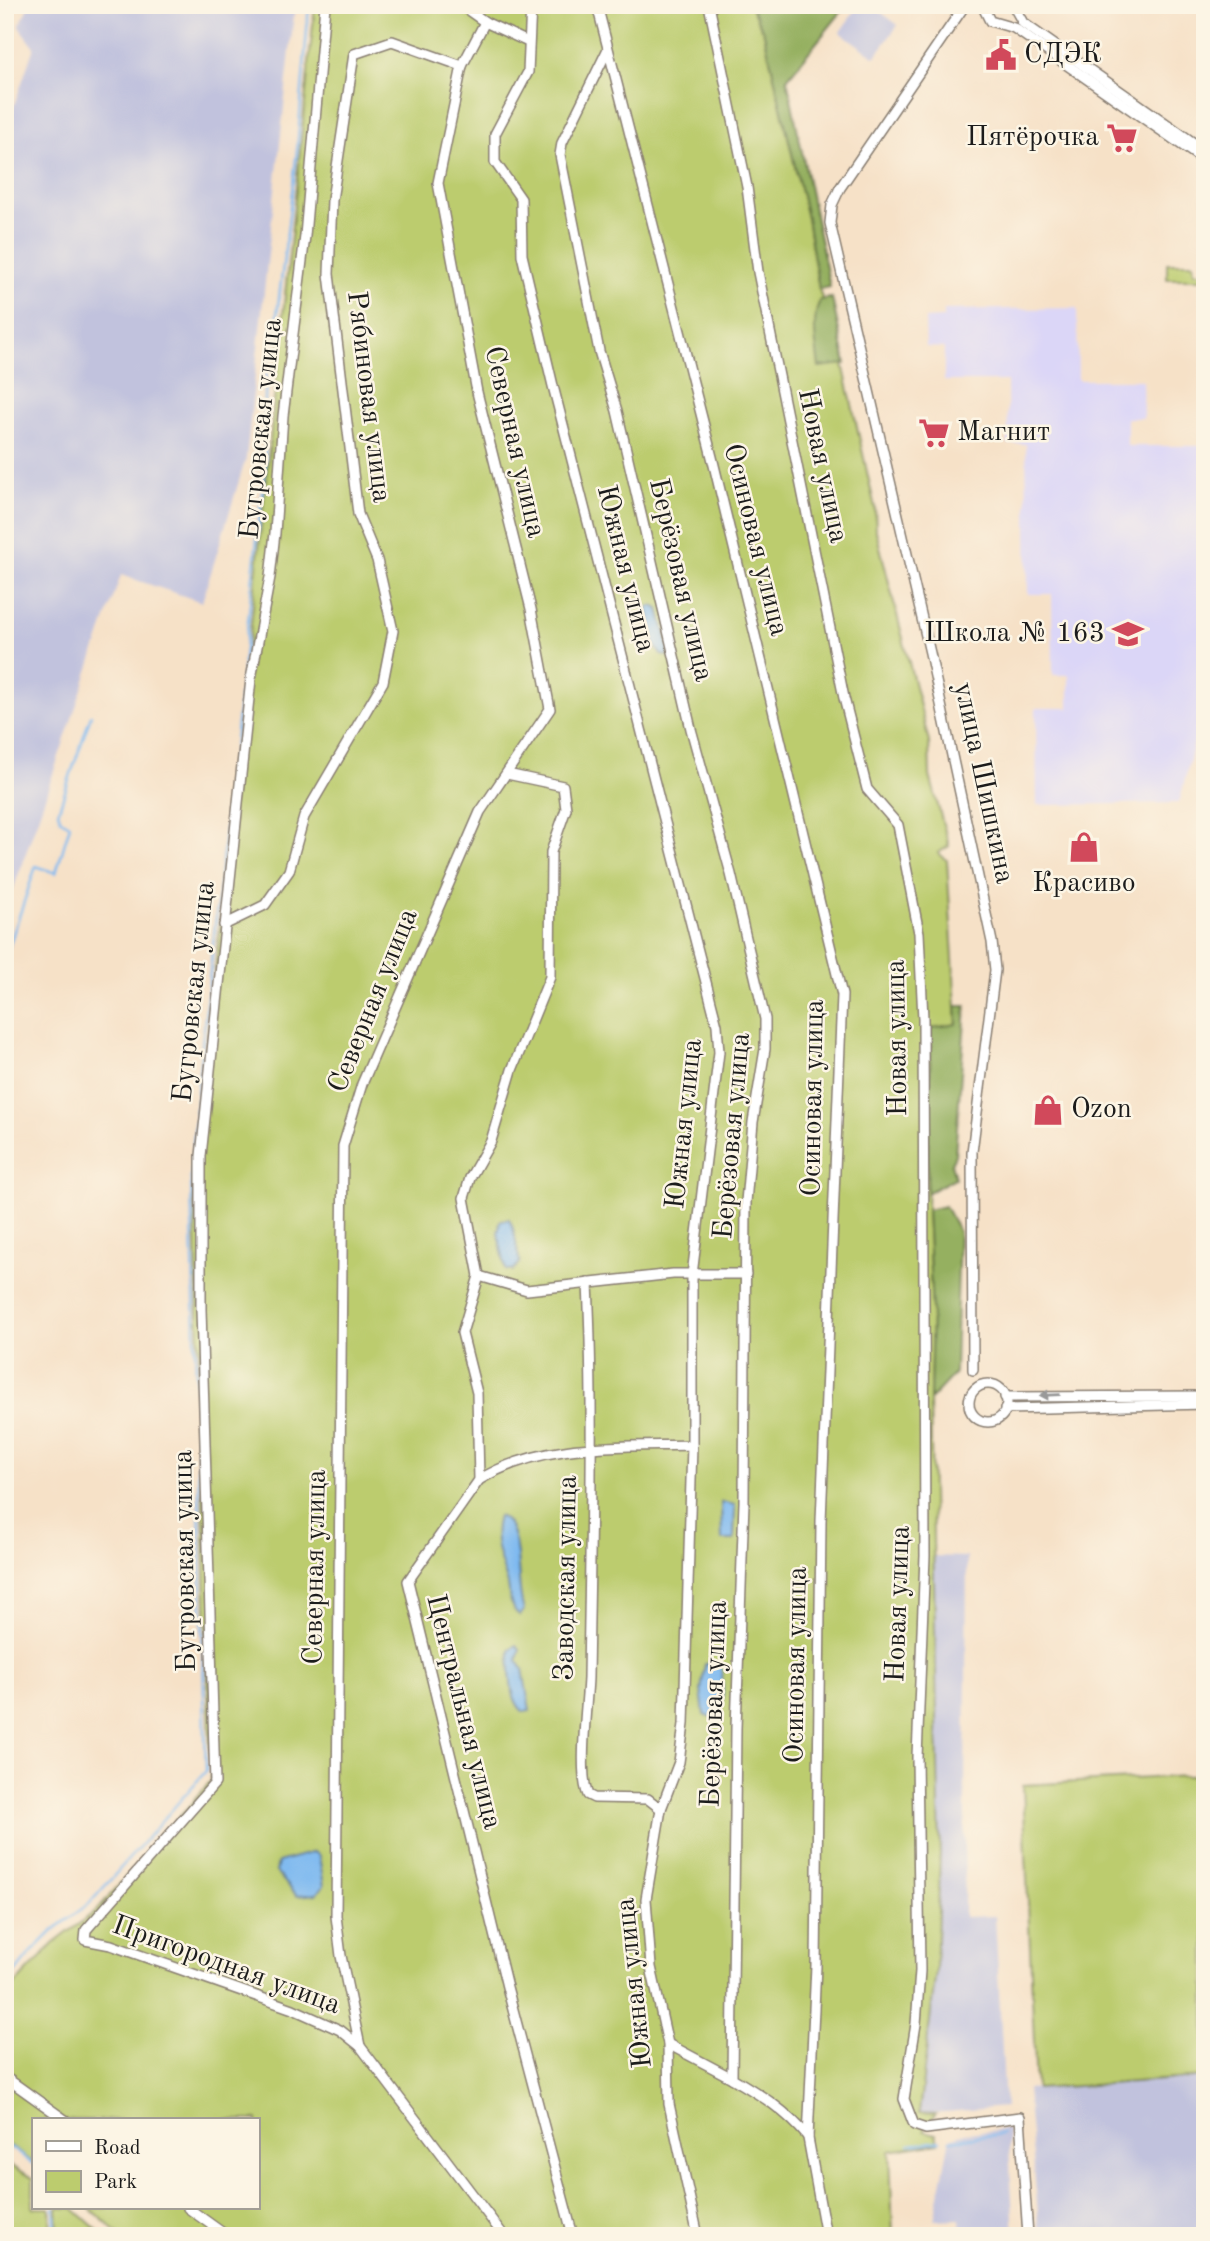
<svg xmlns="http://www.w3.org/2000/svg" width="1210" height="2241" viewBox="0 0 1210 2241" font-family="'Old Standard TT',serif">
<rect width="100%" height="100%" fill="#fcf5e5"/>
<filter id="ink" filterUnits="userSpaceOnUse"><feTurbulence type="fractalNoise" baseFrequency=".0143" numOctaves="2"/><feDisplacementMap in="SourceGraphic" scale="14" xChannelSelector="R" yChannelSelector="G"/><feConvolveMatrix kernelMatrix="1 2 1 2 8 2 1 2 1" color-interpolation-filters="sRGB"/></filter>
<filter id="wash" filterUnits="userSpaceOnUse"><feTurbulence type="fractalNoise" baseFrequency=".00686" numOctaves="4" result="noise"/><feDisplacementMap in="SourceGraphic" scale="28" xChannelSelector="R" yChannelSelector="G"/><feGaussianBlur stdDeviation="1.57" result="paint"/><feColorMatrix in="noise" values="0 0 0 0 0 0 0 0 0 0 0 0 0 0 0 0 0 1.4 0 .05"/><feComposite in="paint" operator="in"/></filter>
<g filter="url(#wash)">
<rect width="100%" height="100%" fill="#f6e1c7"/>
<!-- built -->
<path fill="#dbd6f7" d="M1077,308L1078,380H1142L1143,418H1127V446H1205V700L1179,803L1037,805L1036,708H1069V675H1053L1052,594H1028L1026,444H1008L1007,381H944V348L926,347L925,319L944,318V310Z"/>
<!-- industrial -->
<g fill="#c1c2dd">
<path d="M29,5H295L246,458L202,602L121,575L5,914V132L34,47L19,27Z"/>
<path d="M859,5H871L898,25L875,57L840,32Z"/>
<path d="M932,1556L967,1557L964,1917L995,1916L1005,2107L919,2114L936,1970L940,1855Z"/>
<path d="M1205,2077V2236H1040L1027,2089Z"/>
<path d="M1008,2129L1014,2236H961L960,2219L934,2220L950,2138L965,2133Z"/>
</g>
<!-- green -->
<g fill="#bccc6e" stroke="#6c7445" stroke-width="2">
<path d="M315,5H750L764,33L807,218L819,289L841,355L875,508L876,531L929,742L930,776L949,846L938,853L947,860L957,1024L931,1029L927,1210L932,1310L930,1400L940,1855L936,1970L919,2113L936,2114L924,2131L936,2134L938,2143L890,2151L893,2236H121L89,2208H257V2120H33V2163L5,2143V1995L53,1944L97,1910L211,1781L194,1175Z"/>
<path d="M1167,263H1193L1194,272H1204V279H1167Z"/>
<path d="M1205,1775V2077L1036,2089L1023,1785Z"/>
<path d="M5,2163L33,2178V2208H50L51,2236H5Z"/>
<path d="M57,2208H73L104,2236H58Z"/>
</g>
<!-- forest -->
<g fill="#95b061" stroke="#58663e" stroke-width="2">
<path d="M750,5H847L787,79L830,287L819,289L807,218L764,33Z"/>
<path d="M832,298L846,364L819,367C816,345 811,320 820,300Z"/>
<path d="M956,1006H966L955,1155L951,1163L955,1178L927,1193L931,1028L957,1024Z"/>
<path d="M945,1206L959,1232L955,1373L930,1400L932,1310L927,1210Z"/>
</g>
<!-- water -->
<g fill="#7eb9f0" stroke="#4d6a86" stroke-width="2">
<path d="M653,606L659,609L670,652L667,656L661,655L654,644L648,607Z"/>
<path d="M509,1219C517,1232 515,1247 520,1262L513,1271L506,1270L498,1234L500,1221Z"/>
<path d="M721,1502L735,1505L734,1540H722Z"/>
<path d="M498,1516C525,1526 514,1585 524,1610L520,1616C507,1607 511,1594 507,1581C500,1559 491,1540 498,1516Z"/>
<path d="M516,1645L520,1649L517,1660L523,1669L530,1711L524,1712C509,1701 509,1666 510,1649Z"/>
<path d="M711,1663L721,1666C722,1684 728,1706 714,1719L704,1715L701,1690L705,1664Z"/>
<path d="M314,1852L319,1856L324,1886L316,1894L297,1896L276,1872L278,1862Z"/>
</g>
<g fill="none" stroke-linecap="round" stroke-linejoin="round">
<!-- stream -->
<g stroke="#7eb9f0" stroke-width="2.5">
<path d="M5,958L36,866L56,873L70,825L61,820L58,812L91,715"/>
<path d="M5,997V999"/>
<path d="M5,1985L28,1956L55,1929L90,1903L206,1771L191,1178L198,1083L265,465C264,414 263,363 277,315L297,151L309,5"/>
<path d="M951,2140L1002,2134"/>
<path d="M5,2144L33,2164"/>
<path d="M909,2145L940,2141"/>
<path d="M54,2208L56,2236"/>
</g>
</g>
</g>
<g filter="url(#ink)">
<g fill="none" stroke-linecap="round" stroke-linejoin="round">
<defs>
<g id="minor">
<path d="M325,5L305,236L283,416L275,533L270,577L251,679L201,1156V1309L215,1783L86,1930L85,1940L111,1945L293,2009L340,2030L360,2046L504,2236"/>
<path d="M461,5L485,22L528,42"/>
<path d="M531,5L528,72L495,134V162L521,199L522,255L553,386L717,1025L719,1052L692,1275V1445L684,1724L679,1762L661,1809L646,1899L651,1967L668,2044L669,2104L698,2236"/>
<path d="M597,5L712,457L842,995L821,1521L816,1966L808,2138L826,2236"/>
<path d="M709,5L747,187L758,272L844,698L867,789L898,825L919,933L923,1019L925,1556L917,1757L920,1971L916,2024L904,2099L914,2125L926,2129L1020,2117L1028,2236"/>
<path d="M965,5L840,188L832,205L830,223L930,653L992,942L995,970L972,1152L973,1370"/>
<path d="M982,5L990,21L1014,28L1205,161"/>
<path d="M1013,5L1023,23L1205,151"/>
<path d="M607,51L562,143L560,155L599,351L617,411L691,729L731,874L765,1019V1049L753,1122L746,1202L744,1502L736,1728L732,2078C761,2095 787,2111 808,2137"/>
<path d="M507,774L563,786L566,809L551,852L550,977L512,1070L491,1141L470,1178L464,1198L479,1276L462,1333L477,1393L479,1480L408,1581L507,1987L573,2236"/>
<path d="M224,925L265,905L289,871L304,817L383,682L393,631L377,560L358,514L329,274L332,200L354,54L392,41L462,66"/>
<path d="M479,1276L527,1290L673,1274H746"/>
<path d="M588,1283C594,1415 590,1546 588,1678C587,1705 578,1774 588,1795L594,1798L648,1799L661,1809"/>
<circle cx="988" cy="1403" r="19"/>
<path d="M1005,1397L1205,1396"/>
<path d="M1005,1409L1205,1404"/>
<path d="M479,1480C542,1441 621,1447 692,1445"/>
<path d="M668,2044L732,2078"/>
<path d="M360,2046L341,1956L336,1916L343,1146L362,1084L480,812L550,709L531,609L477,392L438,183L462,66L485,22"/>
<path d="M5,2077L65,2120"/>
<path d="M188,2208L227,2236"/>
</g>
</defs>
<!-- minor casing -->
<use href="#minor" stroke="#897e72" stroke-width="12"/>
<!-- minor -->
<use href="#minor" stroke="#fff" stroke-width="9"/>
</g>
<!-- one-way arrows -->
<defs><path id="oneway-solid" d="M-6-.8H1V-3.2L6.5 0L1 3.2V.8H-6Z" transform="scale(1.75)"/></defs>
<use fill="#999" href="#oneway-solid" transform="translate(1050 1395) rotate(178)"/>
</g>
<!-- icons -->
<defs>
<symbol id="civic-bare" viewBox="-9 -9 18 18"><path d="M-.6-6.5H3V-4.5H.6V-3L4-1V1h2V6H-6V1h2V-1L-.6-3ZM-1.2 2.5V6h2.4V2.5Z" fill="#d1495b" stroke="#fcf5e5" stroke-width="2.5" paint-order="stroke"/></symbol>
<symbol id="supermarket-bare" viewBox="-9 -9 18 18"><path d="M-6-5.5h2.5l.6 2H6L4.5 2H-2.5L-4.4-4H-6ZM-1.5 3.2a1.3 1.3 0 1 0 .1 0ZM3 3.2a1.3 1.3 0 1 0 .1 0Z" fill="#d1495b" stroke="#fcf5e5" stroke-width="2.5" paint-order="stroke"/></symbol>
<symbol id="school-bare" viewBox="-9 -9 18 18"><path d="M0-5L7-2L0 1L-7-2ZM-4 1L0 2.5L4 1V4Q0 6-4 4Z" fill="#d1495b" stroke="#fcf5e5" stroke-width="2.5" paint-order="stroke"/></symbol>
<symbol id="shop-bare" viewBox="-9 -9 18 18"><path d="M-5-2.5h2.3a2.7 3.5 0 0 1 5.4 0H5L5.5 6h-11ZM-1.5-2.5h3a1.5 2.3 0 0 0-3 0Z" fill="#d1495b" stroke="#fcf5e5" stroke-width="2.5" paint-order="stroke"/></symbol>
</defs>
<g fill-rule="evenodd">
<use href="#civic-bare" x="979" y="33" width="44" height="44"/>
<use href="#supermarket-bare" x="1100" y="116" width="44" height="44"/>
<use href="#supermarket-bare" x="912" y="411" width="44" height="44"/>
<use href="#school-bare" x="1106" y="612" width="44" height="44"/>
<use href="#shop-bare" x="1062" y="825" width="44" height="44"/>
<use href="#shop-bare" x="1026" y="1088" width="44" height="44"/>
</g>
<g text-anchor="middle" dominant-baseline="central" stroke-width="5" stroke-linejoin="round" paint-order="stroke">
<!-- poi labels -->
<g font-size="28" fill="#1c1c1c" stroke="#fcf5e5" text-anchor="start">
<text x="1024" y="55">СДЭК</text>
<text x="1099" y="138" text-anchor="end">Пятёрочка</text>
<text x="957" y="433">Магнит</text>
<text x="1105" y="634" text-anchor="end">Школа № 163</text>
<text x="1084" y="884" text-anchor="middle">Красиво</text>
<text x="1071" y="1110">Ozon</text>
</g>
<!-- street labels -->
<g font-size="28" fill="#1c1c1c" stroke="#fcf5e5">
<text transform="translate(368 397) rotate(83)">Рябиновая улица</text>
<text transform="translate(262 429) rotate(-84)">Бугровская улица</text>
<text transform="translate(514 442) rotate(77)">Северная улица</text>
<text transform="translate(822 466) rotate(78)">Новая улица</text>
<text transform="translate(755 540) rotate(76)">Осиновая улица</text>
<text transform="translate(625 569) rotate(76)">Южная улица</text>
<text transform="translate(680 580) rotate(77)">Берёзовая улица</text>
<text transform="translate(983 783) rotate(78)">улица Шишкина</text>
<text transform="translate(195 992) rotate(-84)">Бугровская улица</text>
<text transform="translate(374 1001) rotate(-68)">Северная улица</text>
<text transform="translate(898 1038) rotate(-91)">Новая улица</text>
<text transform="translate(814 1098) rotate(-89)">Осиновая улица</text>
<text transform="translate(685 1124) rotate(-84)">Южная улица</text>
<text transform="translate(733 1136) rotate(-85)">Берёзовая улица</text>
<text transform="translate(186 1561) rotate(-91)">Бугровская улица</text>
<text transform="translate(316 1567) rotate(-89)">Северная улица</text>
<text transform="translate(567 1578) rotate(-89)">Заводская улица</text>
<text transform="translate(899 1604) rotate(-88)">Новая улица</text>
<text transform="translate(797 1665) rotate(-89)">Осиновая улица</text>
<text transform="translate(715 1704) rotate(-88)">Берёзовая улица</text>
<text transform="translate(463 1712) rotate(76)">Центральная улица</text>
<text transform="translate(226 1966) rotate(20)">Пригородная улица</text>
<text transform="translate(635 1983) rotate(-96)">Южная улица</text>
</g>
</g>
<!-- margin -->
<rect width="1210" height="2241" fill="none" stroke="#fcf5e5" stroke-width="28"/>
<!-- legend -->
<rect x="32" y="2118" width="228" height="91" fill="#fcf5e5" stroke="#a29e95" stroke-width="2"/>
<rect x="46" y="2141" width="35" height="10" fill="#ffffff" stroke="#a29e95" stroke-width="2"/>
<text x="94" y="2154" font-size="21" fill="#1c1c1c">Road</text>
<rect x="46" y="2171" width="35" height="21" fill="#bccc6e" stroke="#a29e95" stroke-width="2"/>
<text x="94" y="2188" font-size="21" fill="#1c1c1c">Park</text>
</svg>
